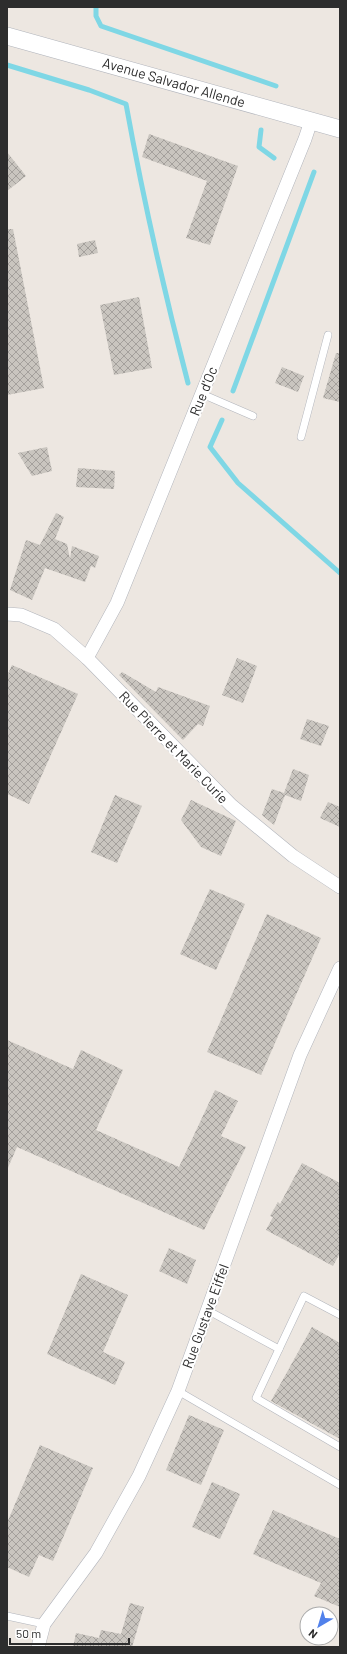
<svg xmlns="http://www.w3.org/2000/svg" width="347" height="1654" viewBox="0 0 347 1654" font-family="Barlow,sans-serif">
<defs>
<pattern id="building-cross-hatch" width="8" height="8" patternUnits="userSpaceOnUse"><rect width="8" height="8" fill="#c9c5bf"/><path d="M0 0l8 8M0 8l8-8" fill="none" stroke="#a4a09c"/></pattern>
</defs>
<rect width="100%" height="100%" fill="#ede7e1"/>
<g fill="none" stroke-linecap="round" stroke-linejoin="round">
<!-- stream -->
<g stroke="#7fd7e5" stroke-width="5">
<path d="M96,7V16L101,26L276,86"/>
<path d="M7,65L89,90L126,104C143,198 164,291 188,383"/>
<path d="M261,130L259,147L274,158"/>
<path d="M233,391L314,172"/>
<path d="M222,420L210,447L238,483L340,573"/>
</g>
</g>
<!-- building -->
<g fill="url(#building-cross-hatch)">
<path d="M149,134L238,166L210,245L186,238L207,181L142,157Z"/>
<path d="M7,152L26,176L7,191Z"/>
<path d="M7,229H13L44,388L7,395Z"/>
<path d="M95,240L98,253L79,257L77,244Z"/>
<path d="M139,297L152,368L114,375L100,305Z"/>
<path d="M336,353H340V402L323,398Z"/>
<path d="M282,367L304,376L298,392L275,383Z"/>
<path d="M47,447L52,471L32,476L18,453Z"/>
<path d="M78,468L115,471L114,489L76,487Z"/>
<path d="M56,513L64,517L55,539L67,544L70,559L72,546L99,556L95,568L91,566L85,582L45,568L32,600L10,590L26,540L40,545Z"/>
<path d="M237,658L257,666L243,703L222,695Z"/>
<path d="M12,665L78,694L29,804L7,794V676Z"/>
<path d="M122,672L156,692L158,687L210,706L203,726L198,724L183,740L119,675Z"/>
<path d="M307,719L329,726L321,746L300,739Z"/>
<path d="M293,769L309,775L301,801L285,795L274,825L262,815L272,789L284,793Z"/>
<path d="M115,795L142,806L117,863L91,852Z"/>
<path d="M191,800L236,821L221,856L201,847L181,820Z"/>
<path d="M328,802L340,807V827L320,818Z"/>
<path d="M210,889L245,904L216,970L180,954Z"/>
<path d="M267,914L321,938L261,1075L207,1052Z"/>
<path d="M7,1040L73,1069L81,1050L123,1070L96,1130L179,1167L215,1090L238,1101L221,1136L246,1147L204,1230L17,1147L7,1170Z"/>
<path d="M302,1163L340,1183V1253L333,1266L266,1230L273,1217L270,1216L278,1202L280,1204Z"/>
<path d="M169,1248L196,1260L187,1284L159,1271Z"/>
<path d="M81,1274L128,1295L103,1352L125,1362L115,1385L47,1354Z"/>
<path d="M312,1327L340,1343V1439L271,1401Z"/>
<path d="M189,1415L224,1430L201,1485L166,1470Z"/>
<path d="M40,1445L93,1468L53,1561L39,1555L29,1577L7,1567V1523Z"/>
<path d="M212,1482L240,1494L220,1539L192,1527Z"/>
<path d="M273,1510L340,1539V1607L314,1596L321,1583L253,1554Z"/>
<path d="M130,1603L144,1607L132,1647H73L76,1633L99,1638L101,1630L121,1634Z"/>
</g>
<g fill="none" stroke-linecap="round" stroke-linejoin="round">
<defs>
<g id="service">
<path d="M202,394L253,416"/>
<path d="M301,437L328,335"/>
<path d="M207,1310L279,1349"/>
<path d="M340,1315L304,1296L256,1398L340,1447"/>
<path d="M178,1391L340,1485"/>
<path d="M7,1616L44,1624"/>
</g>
<g id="minor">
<path d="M7,614L21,615L54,629L87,658L231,805L293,856L340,887"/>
<path d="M87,658L117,603L305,139L311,121"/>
<path d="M38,1647L44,1624L96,1553L139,1476L178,1391L300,1055L340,968"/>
</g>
<path id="tertiary" d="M7,36L340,129"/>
</defs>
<!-- service casing -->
<use href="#service" stroke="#b2b5bc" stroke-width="8"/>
<!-- minor casing -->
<use href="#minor" stroke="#b2b5bc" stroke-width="14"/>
<!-- tertiary casing -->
<use href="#tertiary" stroke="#b2b5bc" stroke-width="18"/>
<!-- service -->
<use href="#service" stroke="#fff" stroke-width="7"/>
<!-- minor -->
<use href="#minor" stroke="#fff" stroke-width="13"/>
<!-- tertiary -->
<use href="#tertiary" stroke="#fff" stroke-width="17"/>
</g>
<g text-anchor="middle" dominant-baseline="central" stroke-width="4" stroke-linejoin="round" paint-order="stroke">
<!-- street labels -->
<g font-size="14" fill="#2d2d2d" stroke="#fff">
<text transform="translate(174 82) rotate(16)">Avenue Salvador Allende</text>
<text transform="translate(203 391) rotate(-68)">Rue d'Oc</text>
<text transform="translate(174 747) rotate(46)">Rue Pierre et Marie Curie</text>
<text transform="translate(205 1316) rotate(-70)">Rue Gustave Eiffel</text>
</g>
</g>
<!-- border -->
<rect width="347" height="1654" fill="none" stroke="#2d2d2d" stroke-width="16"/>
<!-- north arrow -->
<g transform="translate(319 1626) rotate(218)"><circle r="19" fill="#ffffff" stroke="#ababab"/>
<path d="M0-3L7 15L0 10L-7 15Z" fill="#5181eb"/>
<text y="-6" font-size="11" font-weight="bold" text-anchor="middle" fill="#2d2d2d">N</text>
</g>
<!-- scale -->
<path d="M10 1638v6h119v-6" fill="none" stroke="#2d2d2d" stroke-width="2"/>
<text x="16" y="1638" font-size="12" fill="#2d2d2d" stroke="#ffffff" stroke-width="3" paint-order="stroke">50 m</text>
</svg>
